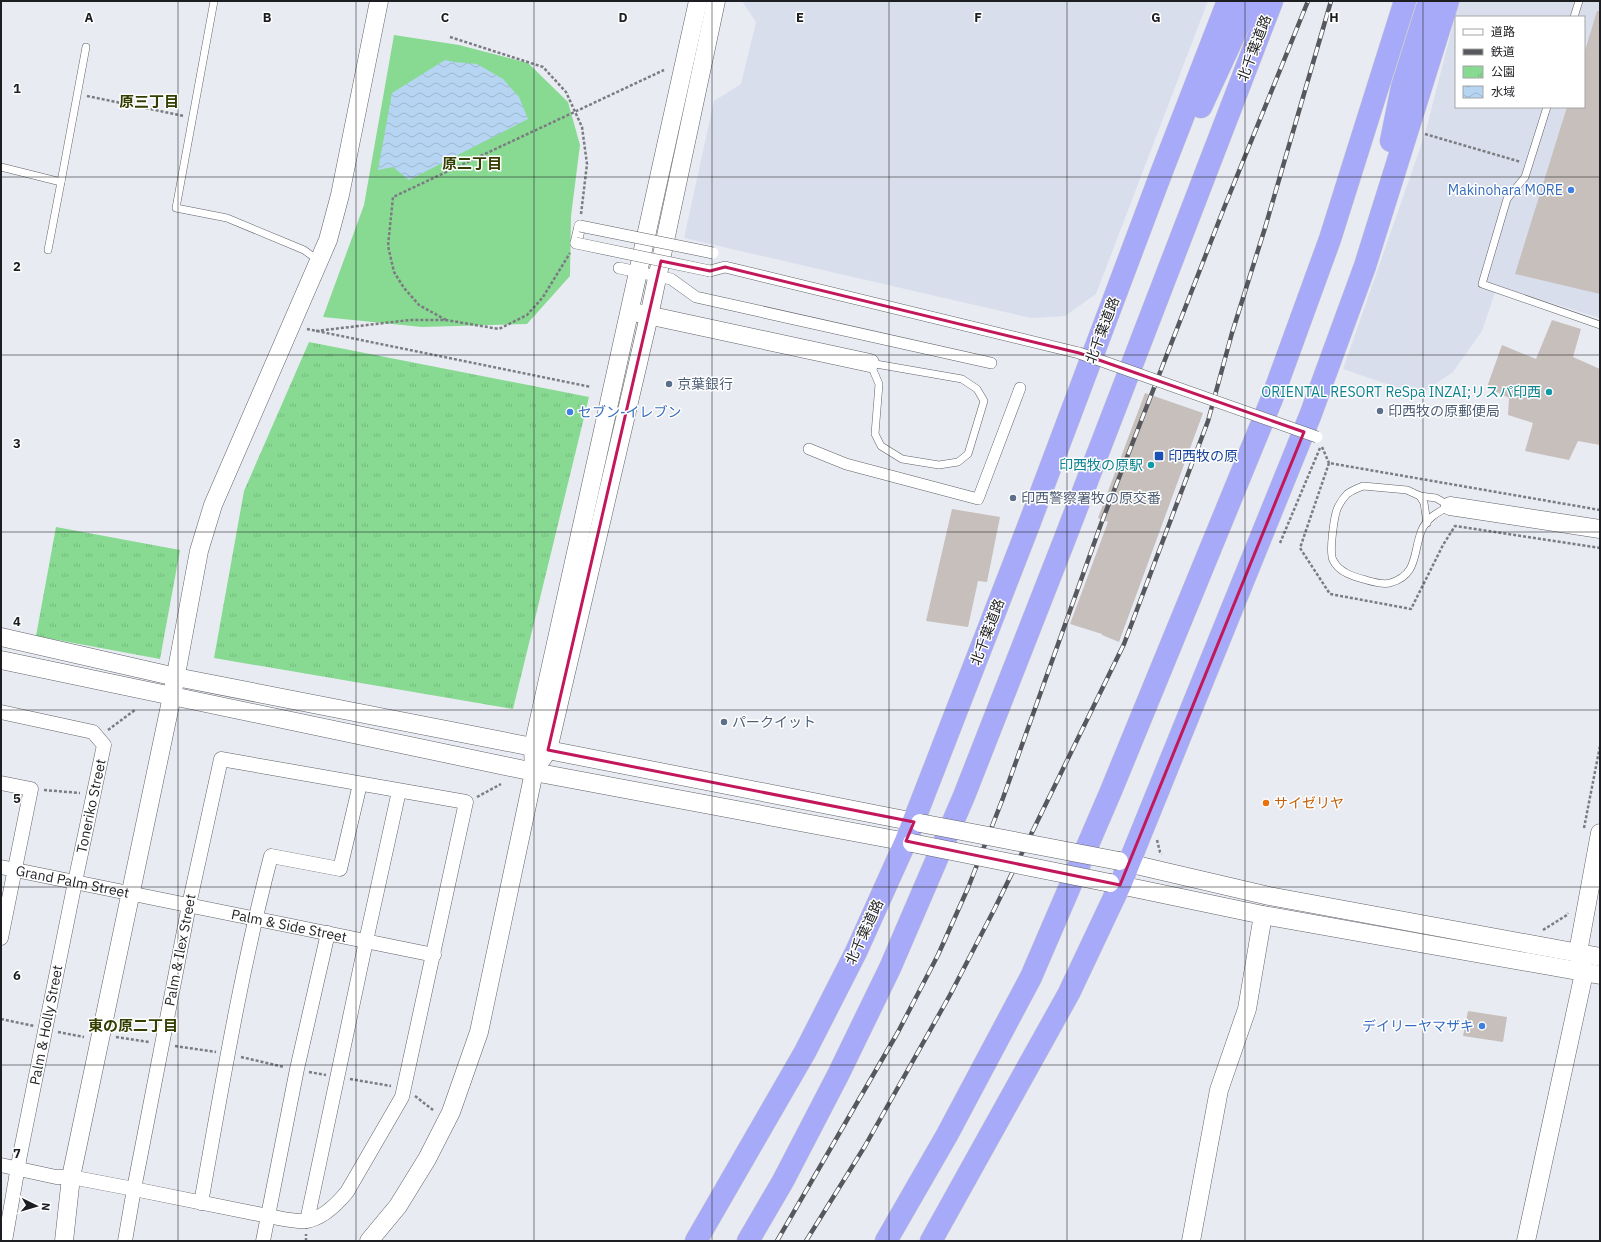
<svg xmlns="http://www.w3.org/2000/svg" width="1601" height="1242" viewBox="0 0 1601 1242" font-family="'IBM Plex Sans','Noto Sans JP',sans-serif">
<defs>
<pattern id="park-tufts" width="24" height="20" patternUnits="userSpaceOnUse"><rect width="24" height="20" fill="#88da92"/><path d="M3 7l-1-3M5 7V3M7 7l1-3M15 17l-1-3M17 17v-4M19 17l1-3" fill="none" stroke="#75bb7e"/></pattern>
<pattern id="water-waves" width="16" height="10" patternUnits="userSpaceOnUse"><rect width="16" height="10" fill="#b6d5f2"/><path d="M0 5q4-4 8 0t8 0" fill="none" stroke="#9cb6cf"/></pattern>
</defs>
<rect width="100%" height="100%" fill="#e9ebf3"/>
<!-- built -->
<g fill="#d8deec" fill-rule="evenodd">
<path d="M742,1H1208L1096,294L1065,316L1031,318L684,238L714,101L741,84L756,22Z"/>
<path d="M1459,1H1600V318L1497,286L1482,331L1453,372L1419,395L1343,369L1425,134ZM1456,17H1584V107H1456Z"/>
</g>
<!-- park -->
<g fill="url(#park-tufts)">
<path d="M309,342L589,397L513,709L214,658L244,491Z"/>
<path d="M56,527L180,550L160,659L36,636Z"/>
</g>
<!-- pitch -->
<path fill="#88da92" d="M394,35L459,45L528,63L568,102L580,145L571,216L570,276L527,324L422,327L323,317L364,205Z"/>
<!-- water -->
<path fill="url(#water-waves)" d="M445,60L454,62L477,64L503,79L519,97L528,119L409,180L393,167L378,170L392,93Z"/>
<!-- building -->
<g fill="#c7bfbc">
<path d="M1597,11H1600V294L1515,274L1567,107H1584V54Z"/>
<path d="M1552,320L1581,329L1573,357L1600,369V445L1578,441L1569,460L1525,451L1533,423L1508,415L1509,398L1487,387L1502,345L1536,359Z"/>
<path d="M1145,393L1203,413L1119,642L1102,635V634L1070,624L1108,522L1098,518Z"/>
<path d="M952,509L1000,517L987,582L978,581L968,627L926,621Z"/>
<path d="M1468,1011L1507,1017L1503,1042L1463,1036Z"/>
</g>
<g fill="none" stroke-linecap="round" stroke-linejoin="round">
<defs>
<g id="service">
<path d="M214,1L176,208L227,218L304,250L319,261"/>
<path d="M1574,17L1579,1"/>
<path d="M1547,107L1525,177L1507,199L1482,284L1600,325"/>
<path d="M1,167L61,182L86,47"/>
<path d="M48,250L61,182"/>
<path d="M870,363L962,379L977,389L984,401L968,454L958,462L939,465L902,459L881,446L875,434L879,384Z"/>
<path d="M1363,486L1407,490L1420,496L1436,498L1450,506C1438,512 1426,518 1421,532C1413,553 1418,575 1390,583C1384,585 1373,582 1366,580C1355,577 1339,573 1333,560C1329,552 1334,515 1338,507C1340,503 1344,497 1347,494C1351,491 1358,488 1363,486Z"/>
<path d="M1420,496L1424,503L1427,523"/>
</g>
<g id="pedestrian">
<path d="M576,243L580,226"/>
<path d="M619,268L671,279L696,297L991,363"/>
<path d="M710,271L725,267L1079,353"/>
<path d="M809,449L846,464L978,499L1020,388"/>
</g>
<g id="minor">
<path d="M1,712L93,732L104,745L75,882L20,1155L5,1241"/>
<path d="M1,783L31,789L1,938"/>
<path id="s1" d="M1,867L434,955"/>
<path d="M1,1165L56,1177H71L134,1189L268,1216C280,1218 294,1222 306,1221C322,1219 337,1204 347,1192L402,1097L466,802L221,759L189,905L134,1189L125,1241"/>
<path d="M201,1203C222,1086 241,970 271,856L340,869L360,784"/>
<path d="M307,1221L366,941L399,791"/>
<path d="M263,1241L297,1069L328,933"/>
</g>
<g id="tertiary">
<path d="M638,313L870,363"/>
<path d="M1450,506L1600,529"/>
<path d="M1,637L176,677L920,823"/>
<path d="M1,660L534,772L912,843"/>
<path d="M542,759L548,750L649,316L716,1"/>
<path d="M1119,861L1269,896L1600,957"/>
<path d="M1110,883L1263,915L1600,975"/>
<path d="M64,1241L71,1177L172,696L199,551L213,505L328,240L340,195L379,1"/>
<path d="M369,1241L398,1206L427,1159L451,1112L479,1032L534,772L533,747L698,1"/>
<path d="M1191,1241L1219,1090L1247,1009L1263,915"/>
<path d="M1526,1241L1584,973L1578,952L1600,833"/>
</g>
<g id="trunk">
<path d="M1201,107L1250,1"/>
<path d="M1391,141L1402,87L1429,1"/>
<path d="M696,1241L805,1052L856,952L906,841L1028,527L1162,171L1228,1"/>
<path d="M748,1241L783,1181L838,1075L890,968L964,796L1064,541L1272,1"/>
<path d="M886,1241L947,1135L1031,977L1111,791L1271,401L1330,239L1405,1"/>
<path d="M931,1241L1069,993L1120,885L1310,416L1365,266L1448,1"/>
</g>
</defs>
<!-- service casing -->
<use href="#service" stroke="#5f6167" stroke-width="8"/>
<!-- pedestrian casing -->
<use href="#pedestrian" stroke="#5f6167" stroke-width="12"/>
<!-- minor casing -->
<use href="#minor" stroke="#5f6167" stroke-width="15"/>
<!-- tertiary casing -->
<use href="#tertiary" stroke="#5f6167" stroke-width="19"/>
<!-- trunk casing -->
<use href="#trunk" stroke="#c9c9ca" stroke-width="23"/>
<!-- path -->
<g stroke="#7a7c81" stroke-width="2.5" stroke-dasharray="3 2" stroke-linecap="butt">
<path d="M87,96L184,116"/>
<path d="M1425,134L1521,162"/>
<path d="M446,320L419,305L404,288L394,272L388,246L393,197L664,70"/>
<path d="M307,329L591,387"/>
<path d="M316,331L410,320H446L499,329L527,315L543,297L570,253"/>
<path d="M1322,447L1329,463"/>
<path d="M1600,510L1329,463L1300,548L1330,594L1411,609L1443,545L1455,526L1600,548"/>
<path d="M1280,543L1320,448"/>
<path d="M108,730L135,710"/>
<path d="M44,790L80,793"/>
<path d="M477,797L501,784"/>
<path d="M1584,828L1600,746"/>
<path d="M1157,840L1160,852L1162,854"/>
<path d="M1543,930L1567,915L1568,913"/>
<path d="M1,1019L34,1026"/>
<path d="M58,1032L84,1037"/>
<path d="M116,1037L149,1042"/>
<path d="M175,1046L216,1052"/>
<path d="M241,1057L284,1067"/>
<path d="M309,1072L326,1075"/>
<path d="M350,1079L391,1086"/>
<path d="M415,1096L433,1110"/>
<path d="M306,1241V1234"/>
</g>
<!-- service -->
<use href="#service" stroke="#fff" stroke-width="7"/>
<!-- pedestrian -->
<use href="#pedestrian" stroke="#fff" stroke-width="11"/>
<!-- minor -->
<use href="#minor" stroke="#fff" stroke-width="14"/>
<!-- tertiary -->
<use href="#tertiary" stroke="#fff" stroke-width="18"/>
<!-- trunk -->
<use href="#trunk" stroke="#a7aaf8" stroke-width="22"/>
<defs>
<g id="rail">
<path d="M777,1241L898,1032L938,955L968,888L1003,798L1101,524L1224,208L1308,1"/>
<path d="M806,1241L865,1146L950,995L995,908L1124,644L1208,421L1232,333L1265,228L1331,1"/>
</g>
</defs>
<!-- rail casing -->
<use href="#rail" stroke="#57585d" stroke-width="4.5"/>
<!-- rail -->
<use href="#rail" stroke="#fff" stroke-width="3" stroke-dasharray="9" stroke-linecap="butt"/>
<defs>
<g id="pedestrian-bridge">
<path d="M580,226L713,253"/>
<path d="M576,243L710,271"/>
<path d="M1079,353L1317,437"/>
</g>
<g id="tertiary-bridge">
<path d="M920,823L1119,861"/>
<path d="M912,843L1110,883"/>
</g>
</defs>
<!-- pedestrian-bridge casing -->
<use href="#pedestrian-bridge" stroke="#5f6167" stroke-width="12" stroke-linecap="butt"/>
<!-- tertiary-bridge casing -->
<use href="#tertiary-bridge" stroke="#5f6167" stroke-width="19" stroke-linecap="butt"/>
<!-- path-bridge -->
<path stroke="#7a7c81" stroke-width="2.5" stroke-dasharray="3 2" stroke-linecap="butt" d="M450,37L543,67L566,92L582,127L587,164L581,214"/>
<!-- pedestrian-bridge -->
<use href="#pedestrian-bridge" stroke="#fff" stroke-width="11"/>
<!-- tertiary-bridge -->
<use href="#tertiary-bridge" stroke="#fff" stroke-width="18"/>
</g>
<!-- marked area -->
<path fill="none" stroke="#c2185b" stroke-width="3" stroke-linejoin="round" d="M661,261L710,271L725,267L1079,353L1304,432L1120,885L906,841L914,822L548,750Z"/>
<!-- grid -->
<path fill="none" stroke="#1d1e21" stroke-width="1" stroke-opacity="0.55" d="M178,1V1241M356,1V1241M534,1V1241M712,1V1241M889,1V1241M1067,1V1241M1245,1V1241M1423,1V1241M1,177H1600M1,355H1600M1,532H1600M1,710H1600M1,887H1600M1,1065H1600"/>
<!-- markers -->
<g fill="#3f7fe0" stroke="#fff" stroke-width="1.5">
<circle cx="1571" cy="190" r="4"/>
<circle cx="570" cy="412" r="4"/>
<circle cx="1482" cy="1026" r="4"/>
</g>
<g fill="#5c6f8a" stroke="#fff" stroke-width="1.5">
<circle cx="669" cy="384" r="4"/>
<circle cx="1380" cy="411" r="4"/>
<circle cx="1013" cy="498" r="4"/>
<circle cx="724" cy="722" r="4"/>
</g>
<g fill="#0f9aa8" stroke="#fff" stroke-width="1.5">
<circle cx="1549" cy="392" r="4"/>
<circle cx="1151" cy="465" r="4"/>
</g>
<rect fill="#1a4fb4" stroke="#fff" stroke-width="1.5" x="1154" y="451" width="10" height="10" rx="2"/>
<circle fill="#e8710a" stroke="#fff" stroke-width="1.5" cx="1266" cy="803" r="4"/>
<g text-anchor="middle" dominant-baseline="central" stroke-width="3" stroke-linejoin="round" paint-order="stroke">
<!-- street labels -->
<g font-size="14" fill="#1d1e21" stroke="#fff">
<text transform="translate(1254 48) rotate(-69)">北千葉道路</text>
<text transform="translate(1102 330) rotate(-69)">北千葉道路</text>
<text transform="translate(987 632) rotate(-69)">北千葉道路</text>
<text transform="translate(91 806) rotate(-78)">Toneriko Street</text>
<text stroke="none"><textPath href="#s1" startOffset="73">Grand Palm Street</textPath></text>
<text stroke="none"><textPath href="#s1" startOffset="294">Palm &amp; Side Street</textPath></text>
<text transform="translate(864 932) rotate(-65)">北千葉道路</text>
<text transform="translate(180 950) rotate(-79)">Palm &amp; Ilex Street</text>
<text transform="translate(46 1025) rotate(-79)">Palm &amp; Holly Street</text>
</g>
<!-- shop labels -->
<g font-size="14" fill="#366cbe" stroke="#fff" text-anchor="end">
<text x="1563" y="190">Makinohara MORE</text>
<text x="578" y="412" text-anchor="start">セブン-イレブン</text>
<text x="1474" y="1026">デイリーヤマザキ</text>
</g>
<!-- service labels -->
<g font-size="14" fill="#4e5e75" stroke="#fff" text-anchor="start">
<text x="677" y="384">京葉銀行</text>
<text x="1388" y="411">印西牧の原郵便局</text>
<text x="1021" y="498">印西警察署牧の原交番</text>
<text x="732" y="722">パークイット</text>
</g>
<!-- culture labels -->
<g font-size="14" fill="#0d838f" stroke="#fff" text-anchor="end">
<text x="1541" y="392">ORIENTAL RESORT ReSpa INZAI;リスパ印西</text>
<text x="1143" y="465">印西牧の原駅</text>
</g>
<!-- transit labels -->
<g font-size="14" fill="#164399" stroke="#fff" text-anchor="start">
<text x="1168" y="456">印西牧の原</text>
</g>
<!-- food labels -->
<g font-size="14" fill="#c56008" stroke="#fff" text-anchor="start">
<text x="1274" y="803">サイゼリヤ</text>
</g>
<!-- neighbourhood labels -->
<g font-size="15" font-weight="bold" fill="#343e00" stroke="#fff">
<text x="149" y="101">原三丁目</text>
<text x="472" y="163">原二丁目</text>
<text x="133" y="1025">東の原二丁目</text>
</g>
</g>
<g font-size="13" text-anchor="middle" font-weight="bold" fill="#1d1e21" stroke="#fff" stroke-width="3" stroke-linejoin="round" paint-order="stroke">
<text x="89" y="22">A</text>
<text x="267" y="22">B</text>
<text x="445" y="22">C</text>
<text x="623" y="22">D</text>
<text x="800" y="22">E</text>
<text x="978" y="22">F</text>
<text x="1156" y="22">G</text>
<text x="1334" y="22">H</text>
<text x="17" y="93">1</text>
<text x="17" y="271">2</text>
<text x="17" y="448">3</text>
<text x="17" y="626">4</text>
<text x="17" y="803">5</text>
<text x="17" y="980">6</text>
<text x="17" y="1158">7</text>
</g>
<!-- border -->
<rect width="1601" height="1242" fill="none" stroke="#1d1e21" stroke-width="4"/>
<!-- legend -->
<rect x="1455" y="16" width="130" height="92" fill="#ffffff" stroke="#a5a5a6"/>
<rect x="1463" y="29" width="20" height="6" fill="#ffffff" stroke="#a5a5a6"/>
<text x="1491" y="36" font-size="12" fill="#1d1e21">道路</text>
<rect x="1463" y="49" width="20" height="6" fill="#57585d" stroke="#a5a5a6"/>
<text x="1491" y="56" font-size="12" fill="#1d1e21">鉄道</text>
<rect x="1463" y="66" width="20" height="12" fill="url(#park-tufts)" stroke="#a5a5a6"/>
<text x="1491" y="76" font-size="12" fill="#1d1e21">公園</text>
<rect x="1463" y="86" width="20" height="12" fill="url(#water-waves)" stroke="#a5a5a6"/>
<text x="1491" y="96" font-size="12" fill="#1d1e21">水域</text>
<!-- north arrow -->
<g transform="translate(36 1206) rotate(95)" stroke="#ffffff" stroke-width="3" paint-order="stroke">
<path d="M0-3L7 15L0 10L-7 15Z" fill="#1d1e21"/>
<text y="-6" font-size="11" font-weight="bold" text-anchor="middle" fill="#1d1e21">N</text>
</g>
</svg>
